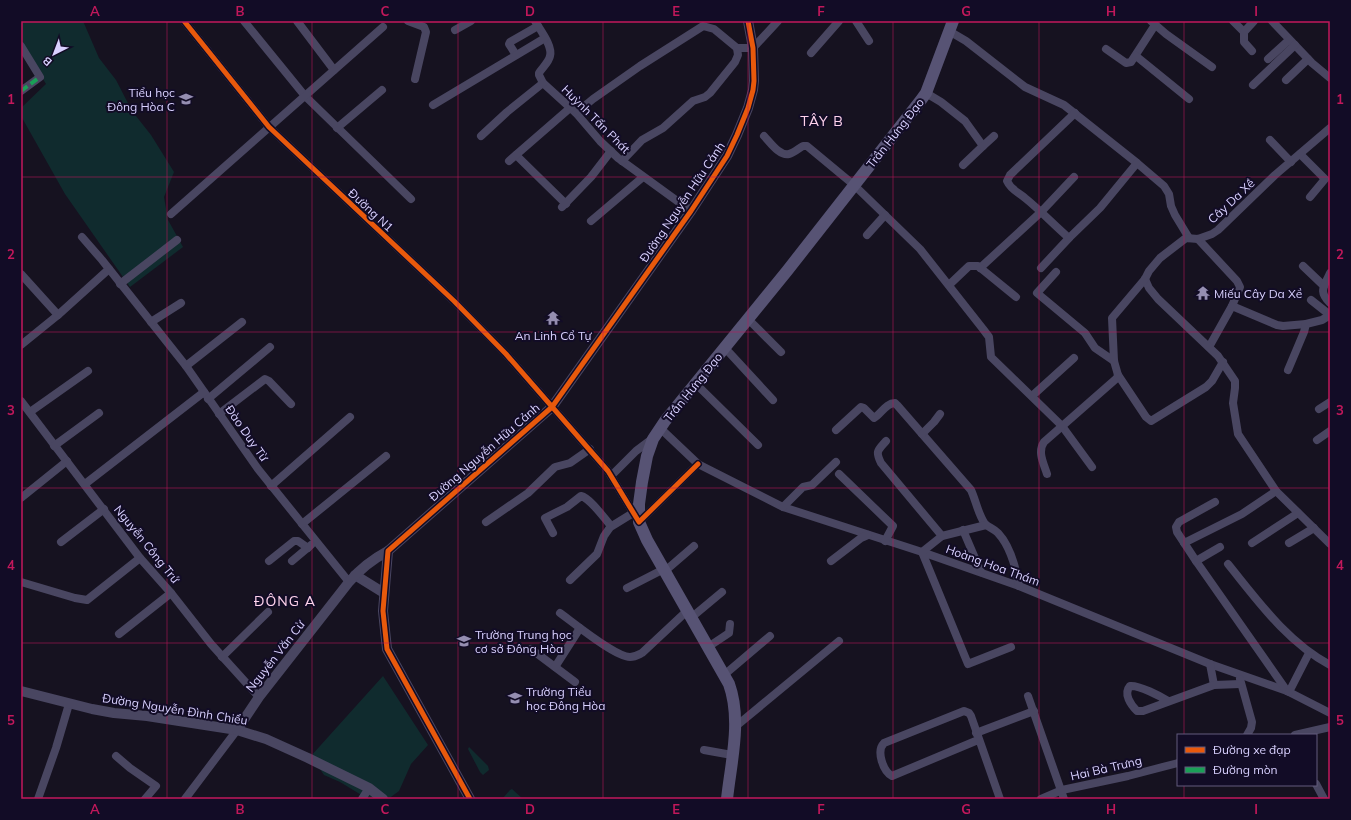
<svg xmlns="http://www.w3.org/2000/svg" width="1351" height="820" viewBox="0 0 1351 820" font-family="Mulish,sans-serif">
<rect width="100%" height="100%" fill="#161220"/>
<!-- green -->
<g fill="#102b2e">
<path d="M21,21H83L99,58L116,80L132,111L151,135L174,172L164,197L168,220L183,247L130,287L65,194L21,116V108L46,84L21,42Z"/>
<path d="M383,676L428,745L411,764L399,791L388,799H368L340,782L324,775L311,756Z"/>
<path d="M469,747L488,766L489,770L483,775L480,772L468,749Z"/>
<path d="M512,789L523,799H502L510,790Z"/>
</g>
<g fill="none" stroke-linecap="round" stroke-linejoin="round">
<!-- minor -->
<g stroke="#494661" stroke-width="8">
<path d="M184,21L269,127L454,301L506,354L608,471L639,522L698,464"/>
<path d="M244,21L305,96L411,199"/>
<path d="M297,21L334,70"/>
<path d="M408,21L424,27L426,32L415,79"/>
<path d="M535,21C540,30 553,46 550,56C549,62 542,68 539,73V75L543,83L576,113L600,141L618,158L691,211"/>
<path d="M856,21L869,41"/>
<path d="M1151,21L1166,34L1212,67"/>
<path d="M1233,21L1244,32"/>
<path d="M1272,21L1312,63L1330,78"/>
<path d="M455,30L471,21"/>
<path d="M949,31L966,41L1025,87L1064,105L1137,163L1164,186L1169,194L1171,206L1175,215L1189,238"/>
<path d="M21,46L40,77L21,91"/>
<path d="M1106,49L1126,63L1131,62L1155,25"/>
<path d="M1252,51L1244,42V32L1254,21"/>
<path d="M811,53L839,21"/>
<path d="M516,55L509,44L510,42L538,26"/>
<path d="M1136,56L1189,99"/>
<path d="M1268,59L1289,40"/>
<path d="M1286,80L1308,59"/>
<path d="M1253,85L1295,45"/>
<path d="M926,93L941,102L965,121L983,146L963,165"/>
<path d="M433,105L545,38"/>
<path d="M576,113L593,99L640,66L703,26L714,29L737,48H753L778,21"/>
<path d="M1075,113L1010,175L1007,181C1011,190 1018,192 1025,198C1040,210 1054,225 1069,238L1100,208L1137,163"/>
<path d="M337,128L382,90"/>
<path d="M481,136L507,112L543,83"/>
<path d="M764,136C770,142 779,156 789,154C794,153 799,148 803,146H807L854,185L920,249L983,329L989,337L991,357L1062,426L1092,467"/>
<path d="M1270,140L1291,162"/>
<path d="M983,146L994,136"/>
<path d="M1300,154L1325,179L1310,197"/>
<path d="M516,155L566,204"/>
<path d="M509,161L570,108"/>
<path d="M622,161L642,140L663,128L693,101L705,97L710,93L735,62L738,55L737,48"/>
<path d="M562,207L591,177L611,151"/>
<path d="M171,214L383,27"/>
<path d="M591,221L643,177"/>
<path d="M867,235L885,215"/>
<path d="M82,237L102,260L186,366L258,469L349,582"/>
<path d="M1198,239L1237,281L1240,287L1232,306L1209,347"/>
<path d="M1303,266L1324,286"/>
<path d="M980,268L1041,212L1074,177"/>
<path d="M1041,268L1069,238"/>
<path d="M1056,272L1037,293L1085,333L1095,348L1114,361"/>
<path d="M1330,273C1324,287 1318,291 1330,303"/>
<path d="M21,274L58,315"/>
<path d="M1145,279L1149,288L1158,299L1218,356L1235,381V388L1233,403L1238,434L1276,491L1330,544"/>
<path d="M120,284L177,240"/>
<path d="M949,285L969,266H978L1016,297"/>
<path d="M1311,300L1330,315"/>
<path d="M1232,306L1277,325L1283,326L1306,324"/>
<path d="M748,319L781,352"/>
<path d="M151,322L181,303"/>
<path d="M21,345L58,315L109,269"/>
<path d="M725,348L773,400"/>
<path d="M186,366L242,322"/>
<path d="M1288,370L1304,332L1306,324L1322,320L1330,315"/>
<path d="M1118,375L1146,417L1151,421L1206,387L1212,381L1223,362"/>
<path d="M696,384L758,445"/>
<path d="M1032,396L1074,358"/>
<path d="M208,399L270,347"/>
<path d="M21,401L140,558L171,593L211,644L259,697"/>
<path d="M1319,409L1330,402"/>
<path d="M30,412L88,371"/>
<path d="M219,414L265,379L269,381L291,404"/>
<path d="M660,428L698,464L783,507L922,552L1019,586L1210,664L1287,691L1330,713"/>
<path d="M836,430L861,407L864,408L874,418C881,414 886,403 895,403L897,405L971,490C976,501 978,514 985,524C988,527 994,529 998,533C1011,547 1016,568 1019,586"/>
<path d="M922,434L934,422L940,414"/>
<path d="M1317,440L1330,431"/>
<path d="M886,441C878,450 875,451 881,463L942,536"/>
<path d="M54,446L99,413"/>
<path d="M839,474L893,526L885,541"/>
<path d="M1047,474C1044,464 1037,452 1044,442L1117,378L1118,375L1114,361L1112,318L1145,279L1149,271L1160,258L1186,238L1198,239L1212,234L1218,230L1275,175L1330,128"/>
<path d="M611,476L636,451L652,439"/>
<path d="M85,484L204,392"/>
<path d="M271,486L350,417"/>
<path d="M21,498L67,461"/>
<path d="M1215,502L1179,522L1176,527L1177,532L1196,561L1287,691"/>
<path d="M783,507L803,487L812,485L836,462"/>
<path d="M486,522L528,493L555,467L570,463L590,449"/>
<path d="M302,524L386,456"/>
<path d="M986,525L942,536L922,552L968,664L1011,647"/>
<path d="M963,530L981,572"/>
<path d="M553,533L545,518L567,507L581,496C590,498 604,518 611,526"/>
<path d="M61,542L104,509"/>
<path d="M1184,543L1242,514L1276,491"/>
<path d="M1252,543L1298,513"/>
<path d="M1289,543L1314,528"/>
<path d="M269,561L294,541H298L308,548"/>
<path d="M292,561L311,545"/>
<path d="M831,561L861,538L868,535"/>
<path d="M1196,561L1220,547"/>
<path d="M1228,564C1258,601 1287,642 1330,665"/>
<path d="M665,571L694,546"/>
<path d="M570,580L597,554L604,536L611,526H612L633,513"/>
<path d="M21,582L75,598L87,600L140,558"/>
<path d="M627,588L664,569"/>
<path d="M560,613C574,623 615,657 630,657C635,657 638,655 642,653L688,610"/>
<path d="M692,617L722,592"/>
<path d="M119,634L171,593"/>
<path d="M708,647L729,633L730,624"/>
<path d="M531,649L575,682"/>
<path d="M222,657L268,612"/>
<path d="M1210,664L1214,685"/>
<path d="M555,667L580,628"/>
<path d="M724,675L770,636"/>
<path d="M1240,679L1252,722L1251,728L1247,735"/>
<path d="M1289,692L1309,653"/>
<path d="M1028,696L1064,799"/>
<path d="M1168,701C1160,696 1139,685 1130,686C1123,694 1131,705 1137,711H1143L1214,685L1240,684"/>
<path d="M735,727L839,641"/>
<path d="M976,733L1034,711"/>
<path d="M1295,735L1330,727"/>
<path d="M978,740L892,776C883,771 876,751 884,743L964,711L969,713L971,716L1000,799"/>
<path d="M704,750L732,755"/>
<path d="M116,756L130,768L156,786L145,799"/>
<path d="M1316,784L1324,799"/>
<path d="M38,799L56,748L69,704"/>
<path d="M185,799L237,730"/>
<path d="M362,799L369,788"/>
<path d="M1041,799L1062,790L1128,776L1178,763"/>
</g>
<!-- tertiary -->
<g stroke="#494661" stroke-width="10">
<path d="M355,575L384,593"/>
<path d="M21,691L92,709L114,713L147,716L237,730L266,739L308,758L369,788L383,799"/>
<path d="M237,730L259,697L349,582C360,569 373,559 388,551"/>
<path d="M470,799L387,649L383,611L388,551L552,407L691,211L727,156L737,135L748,108L753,90L754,81L753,48L748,21"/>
</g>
<!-- secondary -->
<path stroke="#575374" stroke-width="12" d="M727,799C731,762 742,720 729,684L647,540L639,522V504L642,482L647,456L653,439L665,421L787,271L921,100L926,93L953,21"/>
<!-- quiet -->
<path stroke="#1a9f57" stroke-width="4" stroke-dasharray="8 4" stroke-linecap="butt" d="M21,91L40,77"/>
<defs>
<g id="cycleway">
<path d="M184,21L269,127L454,301L506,354L608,471L639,522L698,464"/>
<path d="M470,799L387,649L383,611L388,551L552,407L691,211L727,156L737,135L748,108L753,90L754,81L753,48L748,21"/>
</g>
</defs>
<!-- cycleway casing -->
<use href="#cycleway" stroke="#120c26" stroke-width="8"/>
<!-- cycleway -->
<use href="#cycleway" stroke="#e8590c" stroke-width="5"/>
</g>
<!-- grid -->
<path fill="none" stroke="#c2185b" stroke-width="1" stroke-opacity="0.55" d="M167,21V799M312,21V799M458,21V799M603,21V799M748,21V799M893,21V799M1039,21V799M1184,21V735M21,177H1330M21,332H1330M21,488H1330M21,643H1330M1184,785V799"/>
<!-- icons -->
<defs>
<symbol id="school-bare" viewBox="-9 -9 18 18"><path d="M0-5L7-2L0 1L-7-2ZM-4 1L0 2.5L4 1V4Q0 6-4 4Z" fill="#958eb1" stroke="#120c26" stroke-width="2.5" paint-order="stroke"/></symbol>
<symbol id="temple-bare" viewBox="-9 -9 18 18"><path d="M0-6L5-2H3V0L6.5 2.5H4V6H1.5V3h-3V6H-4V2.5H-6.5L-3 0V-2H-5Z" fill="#958eb1" stroke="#120c26" stroke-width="2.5" paint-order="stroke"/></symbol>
</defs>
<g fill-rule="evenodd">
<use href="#school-bare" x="176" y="89" width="20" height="20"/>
<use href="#temple-bare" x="1193" y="283" width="20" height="20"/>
<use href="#temple-bare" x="543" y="308" width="20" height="20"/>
<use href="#school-bare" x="454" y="631" width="20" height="20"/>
<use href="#school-bare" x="505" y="688" width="20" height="20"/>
</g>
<g text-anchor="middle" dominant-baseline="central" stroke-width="4" stroke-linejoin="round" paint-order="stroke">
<!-- poi labels -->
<g font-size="12" fill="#d9d1ff" stroke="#120c26" text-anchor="start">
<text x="175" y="92" text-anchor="end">Tiểu học<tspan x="175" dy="14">Đông Hòa C</tspan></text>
<text x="1214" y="293">Miếu Cây Da Xề</text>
<text x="553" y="335" text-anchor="middle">An Linh Cổ Tự</text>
<text x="475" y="634">Trường Trung học<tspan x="475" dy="14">cơ sở Đông Hòa</tspan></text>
<text x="526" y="691">Trường Tiểu<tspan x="526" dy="14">học Đông Hòa</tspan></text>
</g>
<!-- street labels -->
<g font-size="12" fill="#d9d1ff" stroke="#120c26">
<text transform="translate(596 119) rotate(45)">Huỳnh Tấn Phát</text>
<text transform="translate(895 133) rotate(-52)">Trần Hưng Đạo</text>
<text transform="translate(1231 201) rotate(-43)">Cây Da Xề</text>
<text transform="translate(682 202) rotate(-56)">Đường Nguyễn Hữu Cảnh</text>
<text transform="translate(371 210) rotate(43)">Đường N1</text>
<text transform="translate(693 387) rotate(-51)">Trần Hưng Đạo</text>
<text transform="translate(247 433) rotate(55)">Đào Duy Từ</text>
<text transform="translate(484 452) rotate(-41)">Đường Nguyễn Hữu Cảnh</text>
<text transform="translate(147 544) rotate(51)">Nguyễn Công Trứ</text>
<text transform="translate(993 565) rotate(20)">Hoàng Hoa Thám</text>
<text transform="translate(275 656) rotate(-52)">Nguyễn Văn Cừ</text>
<text transform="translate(175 709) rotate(9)">Đường Nguyễn Đình Chiểu</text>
<text transform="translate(1106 768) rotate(-13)">Hai Bà Trưng</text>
</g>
<!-- quarter labels -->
<g font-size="14" letter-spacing="1" fill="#ffd3ec" stroke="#120c26">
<text x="822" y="121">TÂY B</text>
<text x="285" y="601">ĐÔNG A</text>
</g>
</g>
<!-- border -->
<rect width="1351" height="820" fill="none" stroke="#120c26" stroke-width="44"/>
<!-- legend -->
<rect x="1177" y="734" width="140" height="52" fill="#120c26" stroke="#625b7d"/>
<rect x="1185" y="747" width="20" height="6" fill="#e8590c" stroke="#625b7d"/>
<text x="1213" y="754" font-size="12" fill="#d9d1ff">Đường xe đạp</text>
<rect x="1185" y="767" width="20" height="6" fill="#1a9f57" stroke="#625b7d"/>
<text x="1213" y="774" font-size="12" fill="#d9d1ff">Đường mòn</text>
<!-- north arrow -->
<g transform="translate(54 54) rotate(222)" stroke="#120c26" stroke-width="3" paint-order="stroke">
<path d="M0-3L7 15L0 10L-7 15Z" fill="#d9d1ff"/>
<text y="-6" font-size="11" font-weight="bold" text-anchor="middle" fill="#d9d1ff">B</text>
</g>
<rect x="22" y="22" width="1307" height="776" fill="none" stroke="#c2185b" stroke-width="1.5"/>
<g font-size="13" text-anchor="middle" font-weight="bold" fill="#c2185b">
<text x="95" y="16">A</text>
<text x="240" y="16">B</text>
<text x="385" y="16">C</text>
<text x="530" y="16">D</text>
<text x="676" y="16">E</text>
<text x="821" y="16">F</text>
<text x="966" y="16">G</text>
<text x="1111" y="16">H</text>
<text x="1256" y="16">I</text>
<text x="11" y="104">1</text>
<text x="1340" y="104">1</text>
<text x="11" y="259">2</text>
<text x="1340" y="259">2</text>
<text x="11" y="415">3</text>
<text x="1340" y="415">3</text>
<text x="11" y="570">4</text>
<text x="1340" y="570">4</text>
<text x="11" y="725">5</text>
<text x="1340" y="725">5</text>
<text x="95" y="814">A</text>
<text x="240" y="814">B</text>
<text x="385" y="814">C</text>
<text x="530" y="814">D</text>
<text x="676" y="814">E</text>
<text x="821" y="814">F</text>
<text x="966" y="814">G</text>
<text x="1111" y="814">H</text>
<text x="1256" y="814">I</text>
</g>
</svg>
